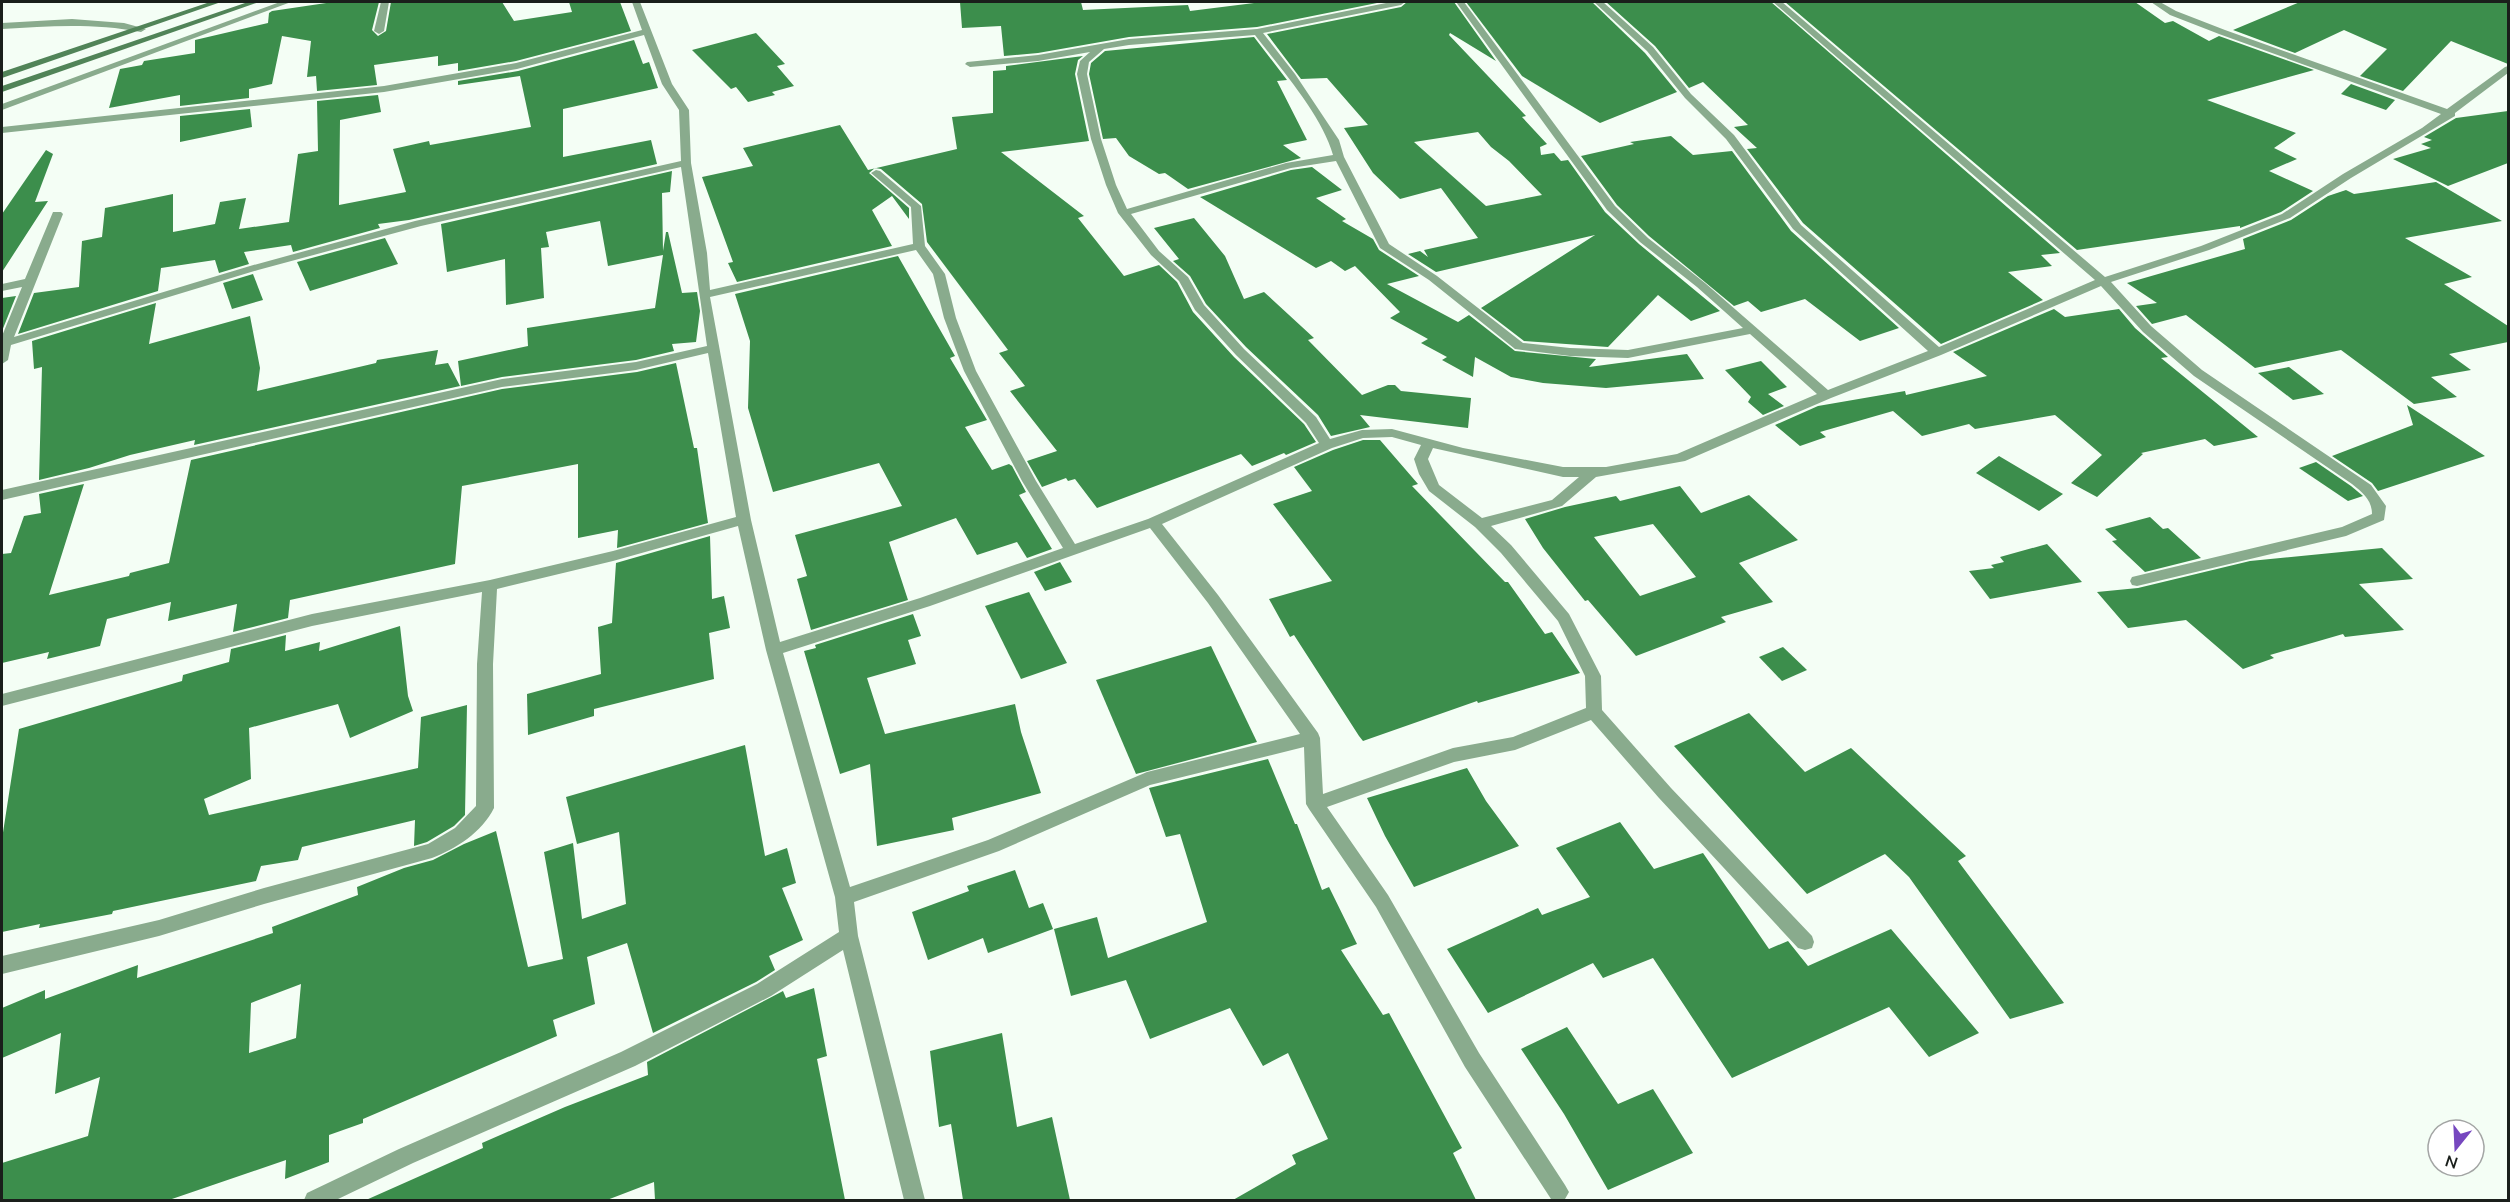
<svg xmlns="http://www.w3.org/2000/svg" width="2510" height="1202" viewBox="0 0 2510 1202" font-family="Mulish,sans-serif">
<rect width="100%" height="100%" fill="#f4fef5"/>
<!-- building -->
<g fill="#3c8e4c" fill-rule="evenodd">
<path d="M333,2H379L372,30L378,36L386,31L391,2H502L514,21L572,12L569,2H620L631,31L516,61L458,71V63L438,66V56L374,65L377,85L317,91L316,76L307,77L311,41L282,36L272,84L249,89V98L180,106V95L109,108L120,69L142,65L144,61L195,53V40L268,23L269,13L272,11Z"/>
<path d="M960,2H1081L1083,10L1188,5L1190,11L1262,2H1382L1257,27L1129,37L1038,53L1004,56L1001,26L962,28Z"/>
<path d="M1407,2H1454L1496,61L1450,33L1449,35L1526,116L1522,117L1547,144L1540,147L1541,155L1554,153L1561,161L1568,160L1605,212L1639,244L1720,311L1691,321L1658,295L1608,347L1524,341L1481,308L1595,235L1436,272L1408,254L1420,251L1428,257L1424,250L1478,238L1441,188L1400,199L1373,173L1344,128L1368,125L1327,78L1301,79L1267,34L1401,7ZM1478,132L1491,147L1509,161L1542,195L1486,206L1414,142Z"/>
<path d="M1466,2H1592L1645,53L1677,92L1600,123L1522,76Z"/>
<path d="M1606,2H1771L2060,253L2041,255L2052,266L2008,272L2043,300L1941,344L1803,223L1747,149L1757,148L1734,127L1748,125L1703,82L1689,88L1655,46Z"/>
<path d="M1785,2H2135L2165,23L2173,21L2209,41L2219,36L2314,70L2207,100L2296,133L2274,148L2297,159L2269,171L2313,191L2281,212L2240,228V226L2077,250Z"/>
<path d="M2300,2H2508V64L2451,41L2403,91L2360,76L2387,49L2344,30L2295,53L2233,30Z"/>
<path d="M756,33L785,64L777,66L794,86L772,92L775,95L748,102L736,87L731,89L692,50Z"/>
<path d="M1254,37L1287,80L1277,81L1307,140L1283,145L1301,158L1188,189L1165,173L1159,174L1129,156L1116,138L1103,139L1089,74L1091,63L1105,51Z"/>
<path d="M634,40L643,64L649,62L658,88L563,109V157L651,140L657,164L409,220L378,224L380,228L293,252L291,245L244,252L249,264L219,273L215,260L161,268L158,291L18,334L34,293L79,287L82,241L102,237L105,208L173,194V232L215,224L220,202L246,198L239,229L289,222L298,154L318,151L317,101L378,95L381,112L340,120L339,205L406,192L393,149L429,141L430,145L531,127L520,76L458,85V81L518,71Z"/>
<path d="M1083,56L1078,60L1075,74L1089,141L1001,152L1084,216L1078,218L1124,276L1159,265L1177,282L1193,312L1234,357L1304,424L1316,442L1286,455L1284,453L1252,466L1241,454L1097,508L1075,479L1068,481L1066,478L1042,487L1027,461L1057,451L1010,391L1025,386L999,353L1008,350L927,242L922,204L881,169L875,168L869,173L909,208V219L892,196L872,210L892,246L737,282L728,263L733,262L702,177L753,166L743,148L840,125L868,170L957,149L952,117L993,113V71L1006,70V66Z"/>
<path d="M2351,84L2395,100L2386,110L2341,94Z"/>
<path d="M250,109L252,127L180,142V116Z"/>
<path d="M2508,111V163L2448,186L2393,159L2431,148L2421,144L2432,140L2424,137L2456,118Z"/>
<path d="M1671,136L1693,155L1732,151L1791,231L1899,328L1860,341L1805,299L1761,312L1748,301L1734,306L1649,236L1617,205L1581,156L1634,144L1630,142Z"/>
<path d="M46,150L53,154L35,202L48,201L2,272V214Z"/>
<path d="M1312,167L1342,190L1316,198L1346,219L1342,221L1373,239L1379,250L1419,276L1387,284L1458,322L1469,315L1515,351L1596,359L1589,367L1687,354L1704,379L1606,388L1543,383L1511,377L1475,357L1473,377L1442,360L1447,357L1421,343L1428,339L1390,318L1400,312L1355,266L1345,271L1331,261L1316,268L1200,197L1291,170Z"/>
<path d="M672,171L670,192L662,193L663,251L666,232H668L682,293L697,292L700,311L696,342L672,344L674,351L636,360L502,377L461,386L458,361L528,346L527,328L655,308L663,255L608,266L600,221L546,232L549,247L541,248L544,298L506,305L505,259L447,272L441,224Z"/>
<path d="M2436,182L2502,221L2405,238L2472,277L2444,284L2508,326V342L2449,354L2471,370L2431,377L2457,397L2414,404L2341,350L2255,368L2186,315L2152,324L2136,306L2157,303L2127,283L2245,249L2243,239L2291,220L2328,196L2346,190L2354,194Z"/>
<path d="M1194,218L1225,256L1244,299L1264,292L1314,338L1308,340L1362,395L1388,385H1395L1401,391L1471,398L1468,428L1360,415L1370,427L1331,436L1318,415L1246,347L1206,304L1190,276L1173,261L1179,259L1154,228Z"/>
<path d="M385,238L398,264L310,291L297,262Z"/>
<path d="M898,256L955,356L950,358L987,420L965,427L992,470L1009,464L1012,466L1026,492L1019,495L1052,549L1027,558L1017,542L977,555L956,518L889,542L908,600L811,630L797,579L807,576L795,535L902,506L879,463L773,492L748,408L750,341L735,294Z"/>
<path d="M253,274L263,300L232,309L223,283Z"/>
<path d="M16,296L2,331V298Z"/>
<path d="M156,303L149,344L250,316L260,368L257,391L376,363L377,360L438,350L435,365L448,363L460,386L194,445L195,440L130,455L89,468L39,480L42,367L34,369L32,341Z"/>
<path d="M2054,309L2065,317L2119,309L2135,328L2168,357L2161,358L2258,437L2214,446L2205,439L2141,453L2143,454L2097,497L2071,483L2102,455L2055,415L1975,429L1969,424L1922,436L1893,411L1820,432L1826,437L1800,446L1775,425L1818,406L1905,391L1906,395L1987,376L1953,352Z"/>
<path d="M1761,361L1787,387L1768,394L1784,406L1763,415L1748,402L1751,397L1725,370Z"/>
<path d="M676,363L694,448H697L708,523L617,548L618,530L578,538V464L462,486L455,564L290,600L288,618L233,632L237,604L168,621L171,602L107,619L100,646L47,659L49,652L2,663V554L11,553L24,516L41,513L39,494L84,484L49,595L129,576L130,573L169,563L191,460L502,389L637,372Z"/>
<path d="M2289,367L2324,394L2293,400L2258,373Z"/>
<path d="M2407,405L2485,456L2378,491L2372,483L2332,456L2413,425Z"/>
<path d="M1363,440H1380L1418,484L1412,486L1505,582H1508L1545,634L1552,632L1580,673L1478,703L1477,701L1363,741L1359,736L1294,635L1290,637L1269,599L1332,581L1273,504L1312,491L1294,467L1333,450Z"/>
<path d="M1999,456L2063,494L2039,511L1976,473Z"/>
<path d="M2316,462L2351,486L2363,496L2348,501L2299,468Z"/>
<path d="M1680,486L1701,513L1749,495L1798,540L1739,563L1773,602L1721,617L1726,622L1636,656L1588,600L1585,601L1543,548L1525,519L1565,507L1616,496L1620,501ZM1653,524L1696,577L1640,596L1594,537Z"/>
<path d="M2150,517L2163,529L2168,528L2201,558L2145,572L2112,541L2117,540L2105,529Z"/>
<path d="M710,536L712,599L724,596L730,628L709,633L714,679L594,709V716L528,735L527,694L601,674L598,627L612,623L616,563Z"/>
<path d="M2047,544L2082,582L1990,599L1969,571L1994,568L1991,565L2004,562L2000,557Z"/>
<path d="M2382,548L2413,579L2359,584L2404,630L2345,637L2343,634L2270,655L2274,658L2243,669L2186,620L2128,628L2097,592L2138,588L2250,561Z"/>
<path d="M1060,562L1072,582L1045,591L1034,572Z"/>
<path d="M1029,592L1067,663L1021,679L985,606Z"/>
<path d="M913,614L921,636L908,640L916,664L867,678L885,734L1015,704L1021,732L1041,793L952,818L954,830L877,846L870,764L840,774L804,651L816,648L815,645Z"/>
<path d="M400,626L408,696L413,711L350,738L338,704L249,728L251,779L204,799L209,815L418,768L421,717L467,705L465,815L454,826L427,842L414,846L415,820L302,847L298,860L261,866L256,881L113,911L112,914L39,928L40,924L2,932V839L19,729L182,681L183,675L229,662L231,649L286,635L285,651L320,642L319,651Z"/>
<path d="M1211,646L1257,742L1136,774L1096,680Z"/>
<path d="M1783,647L1807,670L1782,681L1759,657Z"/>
<path d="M1749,713L1805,772L1851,748L1966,856L1958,861L2064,1003L2010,1019L1909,877L1885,854L1807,894L1674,746Z"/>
<path d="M745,745L765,856L787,848L796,883L782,888L803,940L769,956L775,970L756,982L653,1033L627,943L587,957L595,1004L553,1020L557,1036L363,1119V1123L329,1135V1162L285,1179L286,1160L169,1200H2V1163L88,1136L100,1077L55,1094L61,1033L2,1058V1008L45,990V999L138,965L137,978L273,933L272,927L358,895L357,887L404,868L433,860L464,844L496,831L528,967L563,959L544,852L573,843L582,919L626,904L619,832L577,844L566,797ZM301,984L296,1038L249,1053L251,1003Z"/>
<path d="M1268,759L1295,824H1297L1322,890L1329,887L1357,944L1341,950L1383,1015L1389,1013L1462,1148L1453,1153L1476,1200H1233L1296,1164L1292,1155L1328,1139L1288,1053L1263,1066L1230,1008L1150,1039L1126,980L1071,996L1054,929L1097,917L1108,958L1207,922L1180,834L1166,837L1149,788Z"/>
<path d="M1467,768L1486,801L1519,846L1414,887L1385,836L1367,798Z"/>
<path d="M1620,822L1654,869L1703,853L1769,949L1788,941L1808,966L1891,929L1979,1033L1929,1057L1889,1007L1732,1078L1653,958L1603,978L1593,963L1488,1013L1447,949L1538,908L1542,915L1590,897L1556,848Z"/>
<path d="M1015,870L1029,908L1043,903L1053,929L988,953L983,938L928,960L912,912L969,891L967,886Z"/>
<path d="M814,988L827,1056L817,1059L845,1200H655L654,1182L607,1200H366L483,1148L482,1143L565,1107L648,1075L647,1062L783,991L786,998Z"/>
<path d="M1567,1027L1618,1104L1653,1089L1693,1153L1608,1190L1564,1114L1521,1049Z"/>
<path d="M1002,1033L1017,1127L1052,1117L1070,1200H963L951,1124L939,1127L930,1051Z"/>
</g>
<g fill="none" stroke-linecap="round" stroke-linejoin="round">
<!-- street -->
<g fill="#89ab8d" fill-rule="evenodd">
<path d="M280,2H291L2,110V104Z"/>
<path d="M381,2H389L384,31L379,34L374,31Z"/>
<path d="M632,2H640L672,84L689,110L691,163L707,253L710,290L913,244L911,207L871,173L876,170L880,171L921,206L925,246L945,274L956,318L976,371L1036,481L1075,544L1148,519L1319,443L1306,423L1236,355L1195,310L1179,281L1151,255L1118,213L1106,185L1091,139L1077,74L1080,61L1090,52L1038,61L970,67L965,64L967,62L1038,55L1129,39L1257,29L1391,2H1405L1401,5L1263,33L1295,74L1339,140L1344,157L1389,244L1437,276L1523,343L1570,348L1628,350L1743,328L1697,287L1640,242L1607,210L1456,2H1464L1615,206L1648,238L1705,283L1828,390L1928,351L1793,229L1726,139L1685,98L1647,51L1594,2H1603L1653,47L1691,94L1734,135L1801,225L1939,347L2095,280L1773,2H1782L2105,277L2201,246L2282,214L2343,174L2422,128L2441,114L2219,34L2170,15L2151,2H2160L2176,11L2225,30L2447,109L2505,67L2508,66V73L2455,113V116L2351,178L2290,218L2209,250L2111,282L2151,326L2202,370L2371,485L2386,506L2384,520L2346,536L2137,586L2132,585L2130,581L2132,577L2342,527L2372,514C2372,500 2363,493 2352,484L2194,376L2143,332L2101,286L1941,355L1831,398L1685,461L1596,477L1562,506L1491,526L1511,545L1569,614L1601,676L1602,710L1671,788L1812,936L1814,942L1812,948L1805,950L1798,948L1659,798L1591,720L1515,750L1454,762L1327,807L1388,895L1479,1053L1565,1185L1569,1192L1565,1199H1551L1465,1067L1376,907L1309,809L1306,804L1304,747L1150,785L999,851L854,902L858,936L925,1200H904L843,950L771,996L635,1066L413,1163L336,1200H304L307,1193L399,1149L621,1052L757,984L839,932L835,897L766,650L738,526L613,561L497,589L493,664L494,808C482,832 456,849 432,858L264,904L159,936L2,974V956L159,920L264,888L428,844L455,828L476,806L477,664L482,592L312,626L2,706V694L312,614L490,580L613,551L736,517L708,353L636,370L502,387L2,500V490L502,379L636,362L707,346L681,167L421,226L258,270L11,345L8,360L2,364V336L22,287L2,291V284L25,279L53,212H61L63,214L14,337L250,266L415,221L681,161L679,110L662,84L644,35L517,69L384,92L2,133V127L384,86L516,63L642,30ZM1255,35C1280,68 1322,115 1333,155L1286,163L1127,209L1116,185L1101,139L1087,74L1089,62L1104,49L1129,45ZM1336,161L1380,248L1429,280L1515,349L1570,356L1628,358L1750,334L1817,394L1677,454L1606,467H1563L1463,448L1392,429L1362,430L1330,439L1316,417L1244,349L1204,305L1188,277L1159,251L1131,214L1291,168ZM916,250L933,274L944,318L964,371L1022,481L1063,548L920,598L780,642L751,520L710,297ZM1392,437L1421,445L1414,459L1419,474L1429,491L1475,527L1501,553L1558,621L1585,676L1586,708L1513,737L1453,748L1323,794L1320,738L1318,733L1218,595L1162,524L1332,448L1363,438ZM1433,448L1563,477H1579L1552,500L1482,518L1439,485L1428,459ZM1150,528L1208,603L1300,734L1147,772L988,840L850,887L783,653L930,606Z"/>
<path d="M72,19L124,23L146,29L141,32C94,23 49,26 2,29V23Z"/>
</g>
<!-- secondary -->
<g fill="#518458" fill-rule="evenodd">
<path d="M210,2H221L2,78V72Z"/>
<path d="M248,2H259L2,92V86Z"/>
</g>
</g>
<!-- border -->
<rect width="2510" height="1202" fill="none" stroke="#1a1f1b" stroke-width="6"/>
<!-- north arrow -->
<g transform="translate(2456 1148) rotate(198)"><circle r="28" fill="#ffffff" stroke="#a3a5a4" stroke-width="1.5"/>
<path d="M0-4.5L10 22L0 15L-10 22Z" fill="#7647bf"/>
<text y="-9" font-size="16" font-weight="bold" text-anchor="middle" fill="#1a1f1b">N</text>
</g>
</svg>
